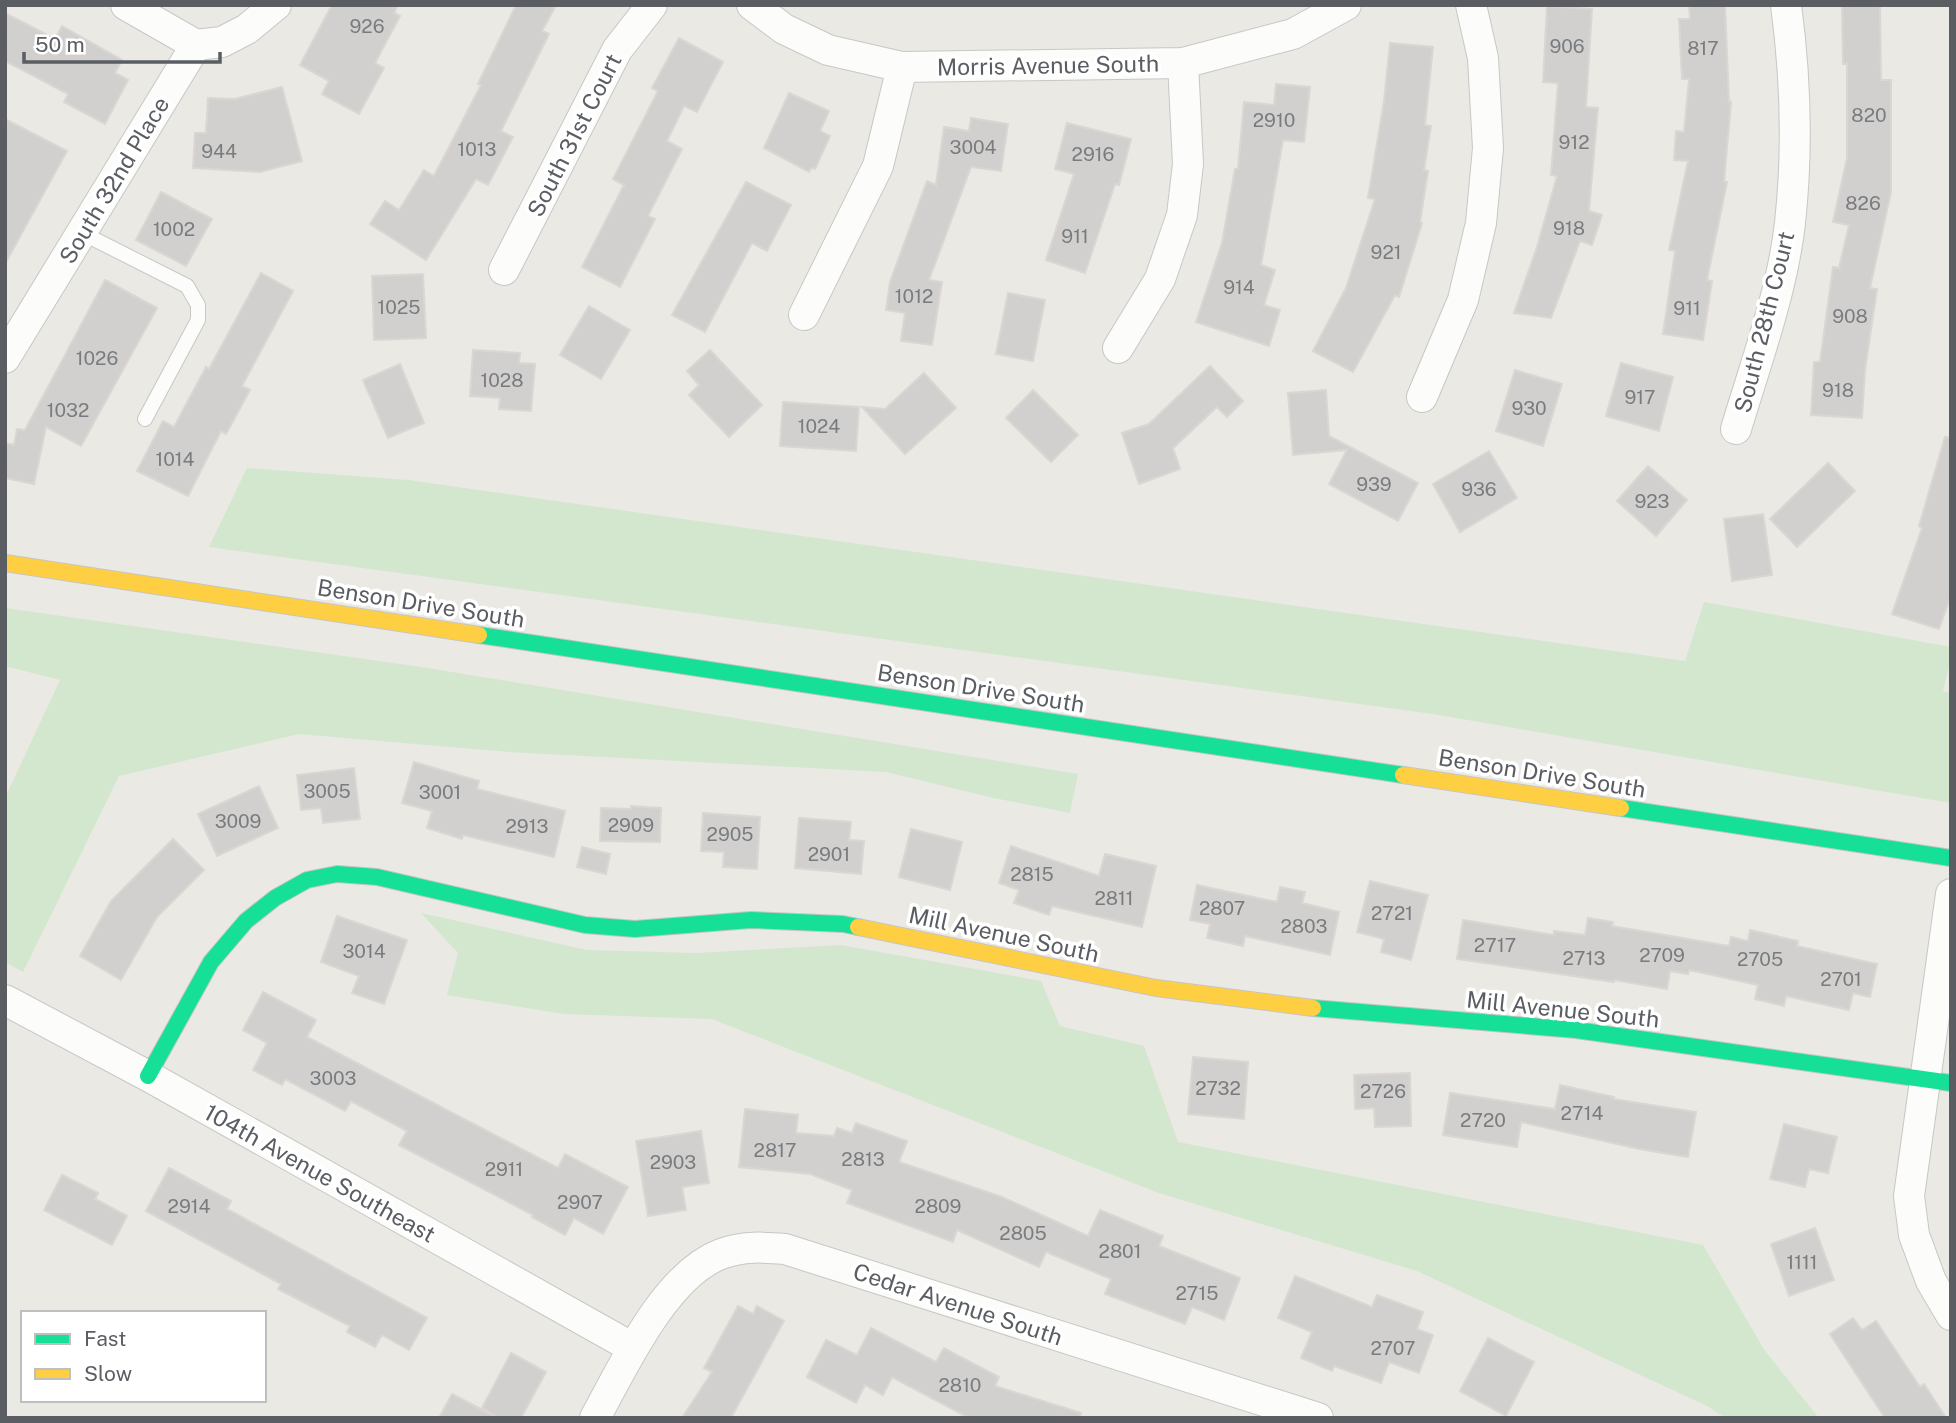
<svg xmlns="http://www.w3.org/2000/svg" width="1956" height="1423" viewBox="0 0 1956 1423" font-family="'Public Sans',sans-serif">
<rect width="100%" height="100%" fill="#eae9e4"/>
<!-- green -->
<g fill="#d2e7ce">
<path d="M247,468L408,480L1685,661L1704,602L1951,647V658L1943,691L1951,693V803L1433,714L209,547Z"/>
<path d="M5,608L421,667L1078,774L1070,813L994,798L886,772L509,752L299,734L119,776L23,972L5,962V798L60,680L5,666Z"/>
<path d="M421,913L587,950L696,953L841,945L1041,981L1060,1026L1144,1046L1178,1142L1703,1245L1765,1351L1819,1418H1726L1707,1406L1417,1271L1159,1193L712,1019L564,1014L447,995L458,953Z"/>
</g>
<!-- building -->
<g fill="#d2d0ce" stroke="#dad7d3" stroke-width="2">
<path d="M332,5H398L394,13L400,16L375,63L384,68L359,114L322,94L329,81L300,65Z"/>
<path d="M516,5H556L542,31L549,34L501,131L513,137L488,185L476,179L426,260L370,224L385,201L399,210L424,170L434,176L481,85L478,84Z"/>
<path d="M1689,5H1725L1729,102H1731L1724,182H1727L1707,280L1712,281L1703,340L1663,334L1675,251L1669,250L1688,161L1674,160L1676,131L1684,132L1689,79H1682L1679,19H1690Z"/>
<path d="M1842,5H1880L1881,80H1891V192L1870,288L1877,289L1865,370L1862,418L1811,415L1814,362H1820L1833,267L1839,268L1849,225L1833,222L1847,158V64H1843Z"/>
<path d="M1547,6L1592,9L1586,107L1598,108L1589,211L1602,215L1592,245L1580,241L1551,318L1514,313L1537,247L1557,176L1551,175L1558,83L1543,82Z"/>
<path d="M5,13L55,39L62,26L122,60L115,73L128,80L105,124L64,102L68,94L5,61Z"/>
<path d="M679,38L723,62L697,112L684,106L667,141L682,149L648,216L655,219L620,287L582,267L624,185L613,179L658,91L652,88Z"/>
<path d="M1390,43L1433,47L1425,125L1431,126L1424,170L1428,171L1420,222L1422,223L1399,297L1395,295L1353,372L1313,351L1346,288L1375,199L1368,198L1384,101Z"/>
<path d="M1276,84L1310,87L1304,142L1283,140L1261,265L1275,270L1264,305L1280,310L1269,346L1196,322L1222,243L1235,169H1238L1244,102L1274,105Z"/>
<path d="M282,87L302,161L260,172L193,168L195,133H206L208,98L235,99Z"/>
<path d="M789,93L829,111L820,131L830,136L815,169L811,168L809,172L764,148Z"/>
<path d="M971,118L1008,124L1001,171L971,167L929,280L942,282L932,345L901,341L905,313L886,310L890,282L927,181L936,185L944,127L969,131Z"/>
<path d="M5,119L67,151L5,264Z"/>
<path d="M1067,123L1131,139L1119,185L1115,184L1085,273L1046,260L1074,174L1055,169Z"/>
<path d="M746,182L791,205L767,251L752,243L705,332L672,315Z"/>
<path d="M161,192L212,219L186,266L136,240Z"/>
<path d="M261,273L293,291L242,386L250,390L226,434L221,431L188,496L137,471L163,421L174,427L206,367L209,369Z"/>
<path d="M423,274L426,338L374,340L372,276Z"/>
<path d="M105,280L157,308L81,446L46,427L34,484L5,478V443L14,445L17,429L25,430Z"/>
<path d="M1008,293L1045,300L1033,361L996,354Z"/>
<path d="M589,306L630,330L601,379L560,355Z"/>
<path d="M473,350L520,353L519,363L535,364L531,411L499,409L500,398L470,396Z"/>
<path d="M710,350L762,405L729,437L689,395L699,385L687,371Z"/>
<path d="M1621,363L1673,377L1659,431L1606,416Z"/>
<path d="M400,364L424,423L388,438L363,380Z"/>
<path d="M1210,366L1243,401L1227,417L1217,407L1173,448L1180,469L1139,484L1122,433L1149,424Z"/>
<path d="M1515,370L1562,384L1543,446L1496,431Z"/>
<path d="M924,373L956,408L905,454L862,407L885,409Z"/>
<path d="M1033,390L1078,435L1051,462L1006,418Z"/>
<path d="M1326,390L1329,436L1418,483L1398,521L1329,484L1347,450L1293,455L1288,393Z"/>
<path d="M783,402L859,407L856,451L780,446Z"/>
<path d="M1945,437L1951,438V595L1939,629L1892,614L1922,528L1919,526Z"/>
<path d="M1489,451L1517,498L1460,532L1433,484Z"/>
<path d="M1828,463L1855,491L1797,547L1770,519Z"/>
<path d="M1648,466L1687,500L1656,536L1617,501Z"/>
<path d="M1763,514L1772,575L1732,581L1724,519Z"/>
<path d="M414,762L479,781L477,789L565,811L554,857L463,835L462,839L427,828L432,811L402,803Z"/>
<path d="M354,768L360,819L323,823L321,808L301,810L297,775Z"/>
<path d="M259,786L278,828L217,856L198,814Z"/>
<path d="M631,806L661,808L660,842L600,841L601,808L631,809Z"/>
<path d="M703,813L760,817L757,869L723,867L724,852L701,851Z"/>
<path d="M799,818L851,822L849,840L864,841L861,874L795,868Z"/>
<path d="M911,829L962,842L950,890L899,877Z"/>
<path d="M173,839L204,870L157,917L121,980L80,956L111,901Z"/>
<path d="M1011,846L1099,876L1105,854L1156,866L1142,927L1052,906L1049,915L1014,903L1019,890L999,883Z"/>
<path d="M582,847L610,854L606,874L577,867Z"/>
<path d="M1370,881L1428,895L1411,960L1381,952L1384,939L1357,932Z"/>
<path d="M1197,885L1277,902L1280,887L1305,892L1302,903L1339,912L1330,955L1245,936L1243,946L1207,938L1210,924L1190,920Z"/>
<path d="M337,916L407,940L384,1004L352,993L359,976L321,962Z"/>
<path d="M1588,918L1613,922L1612,926L1729,946L1731,937L1748,941L1750,930L1798,941L1797,946L1877,964L1870,997L1853,993L1849,1010L1786,996L1784,1006L1755,999L1758,985L1689,970L1688,974L1670,971L1667,989L1614,980V982L1457,959L1463,920L1554,935V931L1585,935Z"/>
<path d="M263,992L316,1020L307,1037L558,1168L565,1154L628,1187L603,1234L574,1218L565,1235L532,1217L533,1215L399,1145L407,1131L351,1101L345,1111L285,1079L282,1085L253,1070L267,1043L243,1030Z"/>
<path d="M1193,1057L1248,1062L1244,1119L1188,1114Z"/>
<path d="M1410,1073L1411,1126L1375,1127L1374,1108L1355,1109L1354,1075Z"/>
<path d="M1560,1085L1614,1097L1613,1099L1696,1112L1688,1157L1639,1149L1521,1122L1517,1147L1443,1135L1450,1093L1555,1109Z"/>
<path d="M745,1109L798,1115L796,1133L834,1136L837,1128L852,1133L856,1123L907,1141L899,1162L1002,1197L1088,1236L1100,1210L1163,1236L1159,1246L1240,1278L1224,1320L1192,1307L1185,1324L1105,1294L1111,1279L1046,1252L1039,1267L957,1230L953,1242L847,1203L852,1190L810,1174L739,1167Z"/>
<path d="M1784,1124L1837,1137L1828,1173L1809,1169L1805,1187L1770,1179Z"/>
<path d="M701,1131L709,1183L682,1187L686,1210L648,1216L636,1141Z"/>
<path d="M169,1168L231,1201L227,1209L427,1318L409,1350L382,1335L375,1347L347,1332L350,1326L278,1289L281,1284L146,1211Z"/>
<path d="M62,1175L98,1193L95,1199L127,1216L112,1245L44,1210Z"/>
<path d="M1815,1228L1834,1280L1789,1296L1771,1244Z"/>
<path d="M1295,1276L1372,1307L1377,1295L1423,1312L1417,1329L1433,1335L1419,1373L1389,1362L1381,1383L1334,1366L1332,1371L1301,1358L1312,1332L1278,1318Z"/>
<path d="M738,1306L753,1314L757,1306L784,1321L731,1418H682L712,1372L704,1368Z"/>
<path d="M1853,1318L1862,1330L1876,1321L1920,1387L1924,1384L1946,1418H1885L1830,1334Z"/>
<path d="M871,1328L936,1362L944,1348L999,1377L995,1386L1081,1413L1080,1418H969L892,1377L883,1395L865,1385L856,1403L807,1377L826,1340L857,1355Z"/>
<path d="M1488,1338L1534,1362L1506,1416L1460,1391Z"/>
<path d="M511,1353L546,1372L521,1418H499L482,1408Z"/>
<path d="M452,1394L498,1418H439Z"/>
</g>
<g fill="none" stroke-linecap="round" stroke-linejoin="round">
<defs>
<path id="lane" d="M82,233L187,286L198,305V320L145,419"/>
<g id="street">
<path d="M126,5L196,45"/>
<path d="M752,5L784,29L828,50L902,67L1183,63L1293,34L1346,5"/>
<path d="M504,270L617,50L652,5"/>
<path d="M804,315L878,166L902,67"/>
<path d="M1118,348L1160,279L1182,215L1188,164L1183,63"/>
<path d="M5,358L196,45L222,42L247,29L276,5"/>
<path d="M1422,397L1463,300L1481,223L1488,148L1483,58L1471,5"/>
<path d="M1736,429C1756,362 1782,293 1790,223C1798,149 1796,79 1786,5"/>
<path d="M1951,894L1909,1196L1914,1235L1931,1281L1951,1315"/>
<path d="M5,1000L148,1076L633,1348"/>
<path d="M595,1418C623,1367 665,1275 721,1254C743,1246 763,1247 785,1249L1318,1418"/>
</g>
<g id="fast">
<path d="M479,635L1403,775"/>
<path d="M1621,808L1951,858"/>
<path d="M1313,1008L1576,1030L1951,1083"/>
<path d="M148,1076L211,962L246,921L275,898L307,880L337,874L377,877L585,925L635,929L751,920L843,924L858,927"/>
</g>
<g id="slow">
<path d="M5,563L479,635"/>
<path d="M1403,775L1621,808"/>
<path d="M858,927L1156,988L1313,1008"/>
</g>
</defs>
<!-- lane casing -->
<use href="#lane" stroke="#c7c7c6" stroke-width="16"/>
<!-- street casing -->
<use href="#street" stroke="#c7c7c6" stroke-width="32"/>
<!-- fast casing -->
<use href="#fast" stroke="#c5c6c5" stroke-width="18"/>
<!-- slow casing -->
<use href="#slow" stroke="#c5c6c5" stroke-width="18"/>
<!-- lane -->
<use href="#lane" stroke="#fcfcfb" stroke-width="14"/>
<!-- street -->
<use href="#street" stroke="#fcfcfb" stroke-width="30"/>
<!-- fast -->
<use href="#fast" stroke="#16e098" stroke-width="16"/>
<!-- slow -->
<use href="#slow" stroke="#ffcf43" stroke-width="16"/>
</g>
<g text-anchor="middle" dominant-baseline="central" stroke-width="7" stroke-linejoin="round" paint-order="stroke">
<!-- number labels -->
<g font-size="19" fill="#797c7f">
<text x="367" y="26">926</text>
<text x="1567" y="46">906</text>
<text x="1703" y="48">817</text>
<text x="1869" y="115">820</text>
<text x="1274" y="120">2910</text>
<text x="1574" y="142">912</text>
<text x="973" y="147">3004</text>
<text x="477" y="149">1013</text>
<text x="219" y="151">944</text>
<text x="1093" y="154">2916</text>
<text x="1863" y="203">826</text>
<text x="1569" y="228">918</text>
<text x="174" y="229">1002</text>
<text x="1075" y="236">911</text>
<text x="1386" y="252">921</text>
<text x="1239" y="287">914</text>
<text x="914" y="296">1012</text>
<text x="399" y="307">1025</text>
<text x="1687" y="308">911</text>
<text x="1850" y="316">908</text>
<text x="97" y="358">1026</text>
<text x="502" y="380">1028</text>
<text x="1838" y="390">918</text>
<text x="1640" y="397">917</text>
<text x="1529" y="408">930</text>
<text x="68" y="410">1032</text>
<text x="819" y="426">1024</text>
<text x="175" y="459">1014</text>
<text x="1374" y="484">939</text>
<text x="1479" y="489">936</text>
<text x="1652" y="501">923</text>
<text x="327" y="791">3005</text>
<text x="440" y="792">3001</text>
<text x="238" y="821">3009</text>
<text x="631" y="825">2909</text>
<text x="527" y="826">2913</text>
<text x="730" y="834">2905</text>
<text x="829" y="854">2901</text>
<text x="1032" y="874">2815</text>
<text x="1114" y="898">2811</text>
<text x="1222" y="908">2807</text>
<text x="1392" y="913">2721</text>
<text x="1304" y="926">2803</text>
<text x="1495" y="945">2717</text>
<text x="364" y="951">3014</text>
<text x="1662" y="955">2709</text>
<text x="1584" y="958">2713</text>
<text x="1760" y="959">2705</text>
<text x="1841" y="979">2701</text>
<text x="333" y="1078">3003</text>
<text x="1218" y="1088">2732</text>
<text x="1383" y="1091">2726</text>
<text x="1582" y="1113">2714</text>
<text x="1483" y="1120">2720</text>
<text x="775" y="1150">2817</text>
<text x="863" y="1159">2813</text>
<text x="673" y="1162">2903</text>
<text x="504" y="1169">2911</text>
<text x="580" y="1202">2907</text>
<text x="189" y="1206">2914</text>
<text x="938" y="1206">2809</text>
<text x="1023" y="1233">2805</text>
<text x="1120" y="1251">2801</text>
<text x="1802" y="1262">1111</text>
<text x="1197" y="1293">2715</text>
<text x="1393" y="1348">2707</text>
<text x="960" y="1385">2810</text>
</g>
<!-- street labels -->
<g font-size="23" fill="#5a5e63" stroke="#fff">
<text transform="translate(1048 65) rotate(-1)">Morris Avenue South</text>
<text transform="translate(574 135) rotate(-63)">South 31st Court</text>
<text transform="translate(114 180) rotate(-59)">South 32nd Place</text>
<text transform="translate(1764 322) rotate(-76)">South 28th Court</text>
<text transform="translate(421 603) rotate(9)">Benson Drive South</text>
<text transform="translate(981 688) rotate(9)">Benson Drive South</text>
<text transform="translate(1542 773) rotate(9)">Benson Drive South</text>
<text transform="translate(1004 934) rotate(12)">Mill Avenue South</text>
<text transform="translate(1563 1009) rotate(6)">Mill Avenue South</text>
<text transform="translate(320 1173) rotate(29)">104th Avenue Southeast</text>
<text transform="translate(958 1304) rotate(18)">Cedar Avenue South</text>
</g>
</g>
<!-- border -->
<rect width="1956" height="1423" fill="none" stroke="#5a5e63" stroke-width="14"/>
<!-- legend -->
<rect x="21" y="1311" width="245" height="91" fill="#ffffff" stroke="#bdbfc1" stroke-width="2"/>
<rect x="35" y="1334" width="35" height="10" fill="#16e098" stroke="#bdbfc1" stroke-width="2"/>
<text x="84" y="1346" font-size="21" fill="#5a5e63">Fast</text>
<rect x="35" y="1369" width="35" height="10" fill="#ffcf43" stroke="#bdbfc1" stroke-width="2"/>
<text x="84" y="1381" font-size="21" fill="#5a5e63">Slow</text>
<!-- scale -->
<path d="M24 52v10h196v-10" fill="none" stroke="#5a5e63" stroke-width="3.5"/>
<text x="35" y="52" font-size="21" fill="#5a5e63" stroke="#ffffff" stroke-width="5" paint-order="stroke">50 m</text>
</svg>
